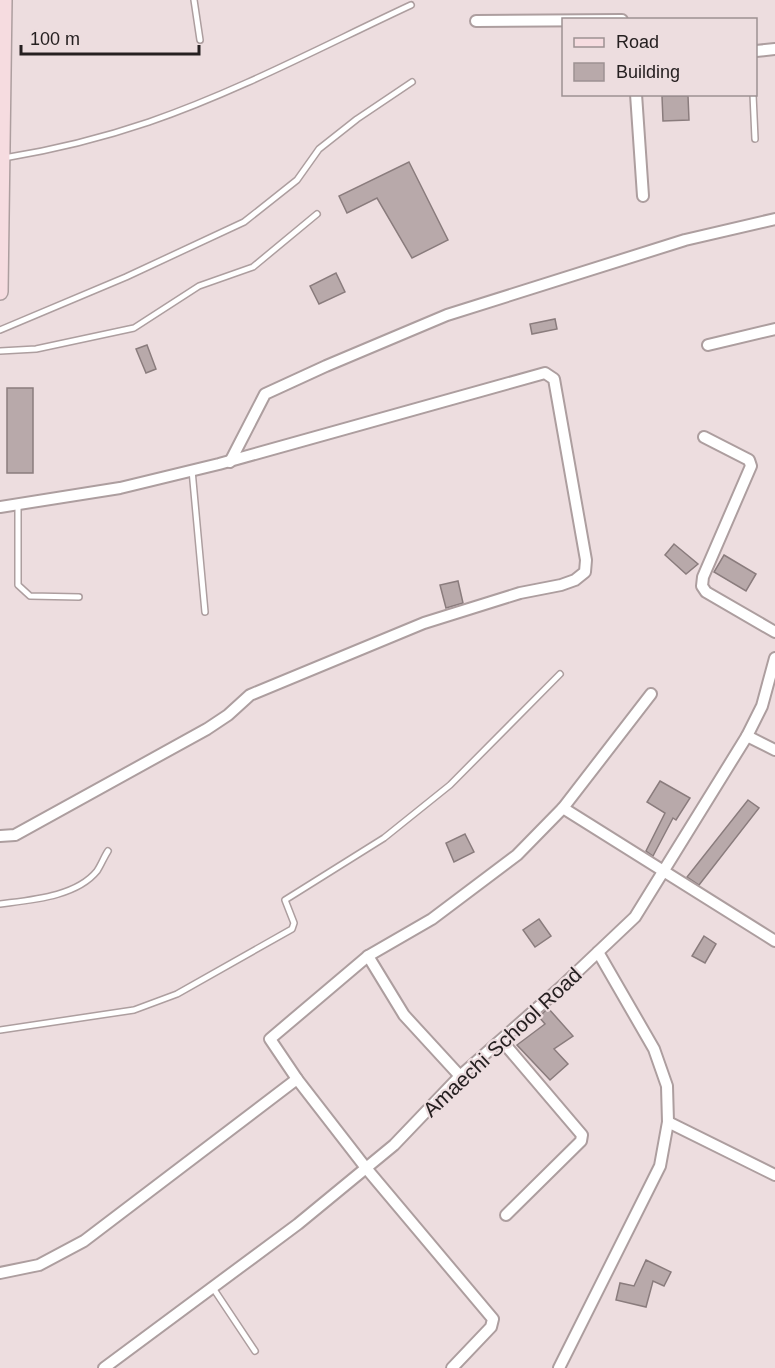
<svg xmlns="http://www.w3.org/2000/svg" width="775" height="1368" viewBox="0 0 775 1368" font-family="Arial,sans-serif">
<rect width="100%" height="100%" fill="#eddddf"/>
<!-- building -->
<g fill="#b8a9aa" stroke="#8a7c7d" stroke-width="1.5">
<path d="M662,96H688L689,120L663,121Z"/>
<path d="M409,162L448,240L412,258L377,198L347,213L339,196Z"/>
<path d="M336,273L345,292L319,304L310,286Z"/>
<path d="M555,319L557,329L532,334L530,324Z"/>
<path d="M147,345L156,369L146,373L136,349Z"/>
<rect x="7" y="388" width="26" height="85"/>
<path d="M674,544L698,564L686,574L665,555Z"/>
<path d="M724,555L756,574L746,591L714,572Z"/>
<path d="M458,581L463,603L446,608L440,585Z"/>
<path d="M660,781L690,798L676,820L673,818L653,856L646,851L665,813L647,802Z"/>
<path d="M748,800L759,808L699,885L687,877Z"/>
<path d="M465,834L474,852L454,862L446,843Z"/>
<path d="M539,919L551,936L535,947L523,930Z"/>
<path d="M704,936L716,944L705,963L692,956Z"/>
<path d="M548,1008L573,1036L554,1049L568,1064L550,1080L517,1045L545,1024L539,1017Z"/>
<path d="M646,1260L671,1272L664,1286L653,1281L646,1307L616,1300L620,1283L634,1286Z"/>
</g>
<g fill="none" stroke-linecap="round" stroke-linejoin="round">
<defs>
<g id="service">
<path d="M194,0L200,40"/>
<path d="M753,94L755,139"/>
<path d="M4,158C53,150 102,138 149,122C239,91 325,45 411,5"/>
<path d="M0,330L126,277L244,222L297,180L319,149L357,119L412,82"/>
<path d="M0,351L36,349L134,328L199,286L253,267L317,214"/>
<path d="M192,470L205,612"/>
<path d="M18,505V585L30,596L79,597"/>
<path d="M0,904C30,900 76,897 97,871C101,865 104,857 108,851"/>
<path d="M0,1030L134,1010L177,994L292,929L294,923L285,900L384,838L450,785L560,674"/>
<path d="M213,1288L255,1351"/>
</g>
<g id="minor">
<path d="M476,21L622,20"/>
<path d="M756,51L775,49"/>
<path d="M636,94L643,196"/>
<path d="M708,345L775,329"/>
<path d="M704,437L749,460L751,466L703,577L702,586L706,592L775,632"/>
<path d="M230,462L265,394L326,366L447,315L685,240L775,219"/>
<path d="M0,507L120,488L219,464L545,373L554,379L586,560L585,572L575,580L561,585L520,593L424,623L250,695L228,715L207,729L15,835L0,836"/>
<path d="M747,736L775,750"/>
<path d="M563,808L775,941"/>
<path d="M368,956L404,1015L460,1076"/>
<path d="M502,1041L582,1135L581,1141L506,1215"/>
<path d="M668,1122L775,1175"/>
<path d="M0,1273L39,1265L84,1241L297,1079"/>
<path d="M104,1368L298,1224L394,1145L460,1076L560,988L635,917L747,736L762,706L775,658"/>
<path d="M452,1368L491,1327L493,1319L366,1168L297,1079L270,1039L368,956L432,919L517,855L563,808L651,694"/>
<path d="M559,1368L660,1166L668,1122L667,1086L654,1049L598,952"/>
</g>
<path id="secondary" d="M0,292L4,0"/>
</defs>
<!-- service casing -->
<use href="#service" stroke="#ad9e9f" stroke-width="8"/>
<!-- minor casing -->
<use href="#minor" stroke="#ad9e9f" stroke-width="14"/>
<!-- secondary casing -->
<use href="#secondary" stroke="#ad9e9f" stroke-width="18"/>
<!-- service -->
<use href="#service" stroke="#fff" stroke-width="5"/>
<!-- minor -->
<use href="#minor" stroke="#fff" stroke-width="10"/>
<!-- secondary -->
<use href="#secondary" stroke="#f6dce0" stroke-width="15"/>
</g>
<g text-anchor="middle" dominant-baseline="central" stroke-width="4.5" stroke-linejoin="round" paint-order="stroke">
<!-- street labels -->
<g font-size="21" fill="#262021" stroke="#eddddf">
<text transform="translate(502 1042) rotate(-43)">Amaechi School Road</text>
</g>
</g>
<!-- legend -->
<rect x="562" y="18" width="195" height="78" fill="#eddddf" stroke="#9d9193" stroke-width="1.5"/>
<rect x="574" y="38" width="30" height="9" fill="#f6dce0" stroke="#9d9193" stroke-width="1.5"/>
<text x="616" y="48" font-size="18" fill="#262021">Road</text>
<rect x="574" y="63" width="30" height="18" fill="#b8a9aa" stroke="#9d9193" stroke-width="1.5"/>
<text x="616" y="78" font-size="18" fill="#262021">Building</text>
<!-- scale -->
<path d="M21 45v9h178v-9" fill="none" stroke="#262021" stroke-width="3"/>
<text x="30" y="45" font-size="18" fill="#262021" stroke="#eddddf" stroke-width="4.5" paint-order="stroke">100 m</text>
</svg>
